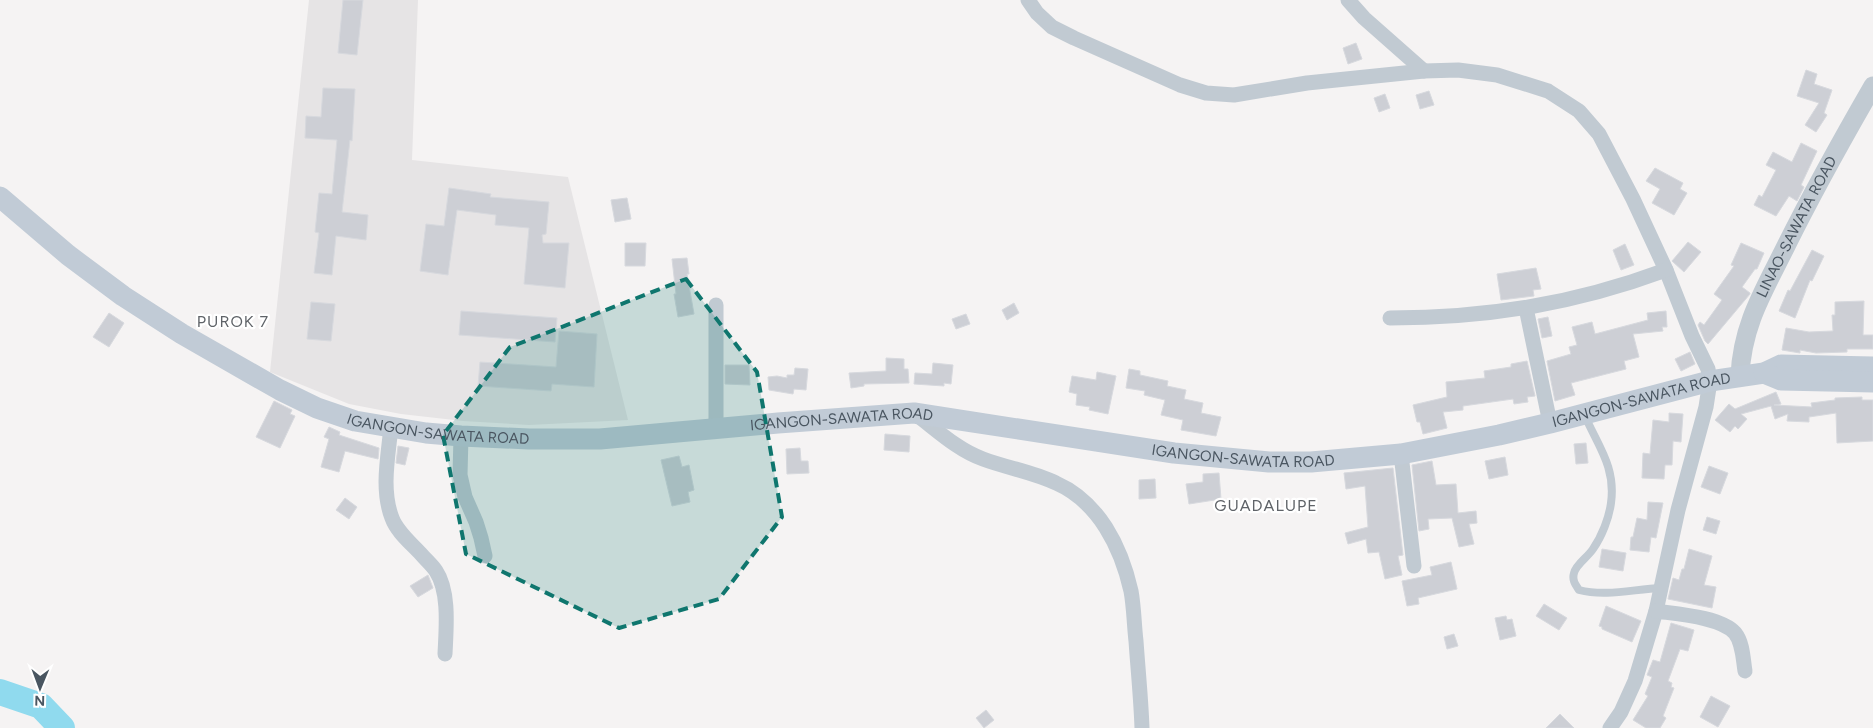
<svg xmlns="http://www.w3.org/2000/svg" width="1873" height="728" viewBox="0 0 1873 728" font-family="Figtree,sans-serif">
<rect width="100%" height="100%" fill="#f5f3f3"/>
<!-- education -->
<path fill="#e6e4e5" d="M309,0H418L412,160L568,177L628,420L529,425L463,421L401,414L349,404L270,372Z"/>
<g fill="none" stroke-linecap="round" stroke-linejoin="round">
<!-- river -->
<path stroke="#90daee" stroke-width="26" d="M0,692L41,706L62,728"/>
</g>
<!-- building -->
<g fill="#cdcfd5" stroke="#d7d9de">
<path d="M343,0H363L357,55L338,53Z"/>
<path d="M1356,43L1362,59L1348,64L1343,48Z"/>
<path d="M1806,70L1817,74L1814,84L1832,90L1824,113L1827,115L1816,132L1805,125L1819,103L1797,96Z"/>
<path d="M323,88L355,89L352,141L350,140L342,212L368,215L366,240L336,236L332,275L314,273L319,233L315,232L319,193L332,194L337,140L305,138L306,116L321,117Z"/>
<path d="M1429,91L1434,105L1420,109L1416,95Z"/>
<path d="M1385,94L1390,108L1379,112L1374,98Z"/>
<path d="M1801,143L1817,151L1801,185L1804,187L1797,201L1789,196L1776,216L1754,205L1759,195L1762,197L1776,170L1766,165L1773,152L1792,162Z"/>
<path d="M1655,168L1683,183L1680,189L1687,193L1674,215L1652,203L1660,189L1646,181Z"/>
<path d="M449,188L491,194L490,197L549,202L546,234L542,235L543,243H569L565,288L524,284L529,228L495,225L496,215L457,210L448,275L420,271L426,224L444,226Z"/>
<path d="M627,198L631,219L615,222L611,200Z"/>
<path d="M1688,242L1701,252L1684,272L1672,261Z"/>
<path d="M625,243H646L645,266H625Z"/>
<path d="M1741,243L1764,253L1757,269H1755L1742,287L1750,293V294L1708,344L1705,341L1698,325L1700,322L1704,325L1722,300L1714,294L1734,266L1731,265Z"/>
<path d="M1625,244L1634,265L1621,270L1613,250Z"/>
<path d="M1812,250L1824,256L1812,281L1810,280L1795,318L1779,311L1788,290L1790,291Z"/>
<path d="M687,258L689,274H687L694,314L678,317L674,294H676L672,259Z"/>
<path d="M1536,268L1541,289L1533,290L1534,296L1501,300L1497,274Z"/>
<path d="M1864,301L1863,335H1873V349H1847V352L1816,353L1800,350V353L1782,350L1786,328L1809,332L1833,331L1832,315H1835V302Z"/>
<path d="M311,302L335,304L331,341L307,339Z"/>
<path d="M1014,303L1019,313L1007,320L1002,310Z"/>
<path d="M461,311L557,318L555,342L459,335Z"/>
<path d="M1666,311L1667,327H1662L1663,331L1633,334L1639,357L1624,361L1626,369L1571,383L1575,395L1555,401L1547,361L1571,354L1569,347L1577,345L1572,327L1592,322L1595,334L1648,320L1647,313Z"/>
<path d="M109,313L124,323L109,347L93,337Z"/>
<path d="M966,314L970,324L956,329L952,319Z"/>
<path d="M1548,317L1552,336L1542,338L1538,319Z"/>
<path d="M559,331L597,334L594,387L552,384L551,391L478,386L480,362L556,367Z"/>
<path d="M1690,352L1695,364L1681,371L1675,359Z"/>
<path d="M886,358L904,359V369H908L909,383L864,384V386L851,388L849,373L886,371Z"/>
<path d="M1527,361L1535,396L1527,397L1528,402L1514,404L1513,399L1463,406V410L1443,412L1447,428L1423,434L1420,422H1417L1413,405L1447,397L1446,382L1485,378L1484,371L1511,367V364Z"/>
<path d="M933,363L953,365L951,384L944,383V386L914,384L915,373L932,374Z"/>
<path d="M725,365H749L750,385L725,384Z"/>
<path d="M795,368L808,369L806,390L794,389L793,394L769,390L768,377L777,376L787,378V375H794Z"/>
<path d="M1129,369L1140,371V375L1168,381L1167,386L1186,390L1184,399L1203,403L1201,413L1221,417L1216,436L1181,430L1183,420L1161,415L1165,400L1144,395L1145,391L1126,388Z"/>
<path d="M1097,372L1116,376L1108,414L1089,410L1090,407L1076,405L1077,394L1069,392L1072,376L1096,380Z"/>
<path d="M1776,392L1781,404L1774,405L1812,407L1811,403L1835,400V398L1862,397V400H1873V441L1837,443L1836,413L1809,417V422L1787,421L1788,414L1775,419L1771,406L1741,414L1747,419L1738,429L1735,426L1730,432L1715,420L1729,404L1735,409Z"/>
<path d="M274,401L292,410L290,414L295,416L280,448L256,437Z"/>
<path d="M1669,413L1683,414L1681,442L1673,441L1672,465H1665L1664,479L1642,478L1643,453L1650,454L1653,420L1669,422Z"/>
<path d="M329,427L340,432L339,435L379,448L378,459L345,451L339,472L321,467L329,439L324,437Z"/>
<path d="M885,434L910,436L909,452L884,450Z"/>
<path d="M1586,443L1588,463L1576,464L1574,444Z"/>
<path d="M398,446L409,448L405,465L396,463Z"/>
<path d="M800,448L801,461H808L809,473L787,474L786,449Z"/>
<path d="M679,456L682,467L689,465L694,490L688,492L690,502L672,506L661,460Z"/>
<path d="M1505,457L1508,475L1489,479L1485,461Z"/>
<path d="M1432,461L1436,485L1456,484L1458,513L1476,511L1477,523L1469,524L1474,544L1459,547L1452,518L1428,519L1429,529L1419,531L1412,465Z"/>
<path d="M1709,466L1728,473L1720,494L1701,487Z"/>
<path d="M1393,468L1403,555L1398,556L1402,575L1385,579L1379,552L1368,553L1366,539L1348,544L1345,533L1368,527L1365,486L1346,489L1344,473Z"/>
<path d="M1219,473L1221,499L1189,504L1186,484L1203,482V474Z"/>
<path d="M1155,479L1156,498L1139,499V480Z"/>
<path d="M345,498L357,507L349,519L336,510Z"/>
<path d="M1648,502L1663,503L1656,538L1651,537L1649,552L1630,550L1631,537H1633L1637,518L1647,520Z"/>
<path d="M1707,517L1720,521L1716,534L1703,530Z"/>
<path d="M1602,549L1626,553L1623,571L1599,567Z"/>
<path d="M1689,549L1712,556L1704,585L1716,587L1712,608L1668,599L1673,578L1679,580L1682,569H1684Z"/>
<path d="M1451,562L1457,589L1418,598L1419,604L1407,606L1402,581L1432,575L1430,567Z"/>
<path d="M428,575L433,588L418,597L410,586Z"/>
<path d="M1544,604L1567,618L1559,630L1536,616Z"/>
<path d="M1606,606L1641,621L1632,642L1602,629V627L1599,626Z"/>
<path d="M1506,616L1507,620L1512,619L1516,636L1500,640L1495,618Z"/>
<path d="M1671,623L1694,630L1688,651L1680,649L1668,681L1672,683L1671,687L1674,688L1663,716L1666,718L1660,728H1646L1633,720L1648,696L1645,694L1652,677L1647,675L1653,660L1660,662Z"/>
<path d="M1454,634L1458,646L1447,649L1444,637Z"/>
<path d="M1711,696L1730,706L1718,727L1700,717Z"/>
<path d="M986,710L994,720L984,728L976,718Z"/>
<path d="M1560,714L1574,728H1546Z"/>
</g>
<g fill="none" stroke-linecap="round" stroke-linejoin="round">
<!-- service -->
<path stroke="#c1cad2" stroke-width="8" d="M1585,416C1598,446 1616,467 1611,503C1609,518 1602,536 1593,549C1588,557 1576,564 1574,573C1572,580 1575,584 1579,590C1606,597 1634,589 1661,588"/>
<!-- minor -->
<g stroke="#c1cad2" stroke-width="15">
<path d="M1028,0L1037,13L1052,27L1074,38L1180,85L1206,93L1234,95L1307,83L1424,71L1458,70L1497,75L1548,91L1579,111L1599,134L1633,199L1666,270L1692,336L1708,369L1710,381L1706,407L1678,510L1656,611L1635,681L1621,712L1610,728"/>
<path d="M1348,0L1364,18L1424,71"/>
<path d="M716,305V429"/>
<path d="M1526,308L1550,423"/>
<path d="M1390,318C1488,318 1574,304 1666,270"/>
<path d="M917,415C938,431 958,450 983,459C1007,468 1033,472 1056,483C1099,502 1121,547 1131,591C1134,607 1134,624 1136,641C1138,670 1141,699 1142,728"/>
<path d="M391,427C388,457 381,490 392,518C397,532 411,543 421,554C426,560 432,565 436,571C450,592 446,630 445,654"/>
<path d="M461,436L460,475L465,497L476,522L481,538L485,556"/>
<path d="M1401,454L1414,566"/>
<path d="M1656,611C1677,614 1721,617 1735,633C1743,643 1743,659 1745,671"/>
</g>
<!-- tertiary -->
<path stroke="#c1cad2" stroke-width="19" id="s1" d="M1740,376C1742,324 1765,289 1787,244C1814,190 1843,138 1873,86"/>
<!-- secondary -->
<g stroke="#c1cbd6" stroke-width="21">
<path id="s2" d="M0,197L68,255L123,296L182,334L280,390L317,408L355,421L426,433L461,436L529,439H600L778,423L914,413L1174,453L1269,462H1311L1401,454L1499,435L1550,423L1710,381L1764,373L1781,365L1873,367"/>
<path d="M1764,373L1781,380L1873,382"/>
</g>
</g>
<!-- marked area -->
<path fill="#0f766e" fill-opacity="0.2" stroke="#0f766e" stroke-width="4" stroke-dasharray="10 6" stroke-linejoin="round" d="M686,279L757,372L782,517L719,599L619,628L466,554L443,435L510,347Z"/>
<g text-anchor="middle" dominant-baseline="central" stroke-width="4.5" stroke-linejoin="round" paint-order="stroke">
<!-- street labels -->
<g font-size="15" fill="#4a5661" stroke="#fff">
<text stroke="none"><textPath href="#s1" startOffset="161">LINAO-SAWATA ROAD</textPath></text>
<text stroke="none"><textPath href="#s2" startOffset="1721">IGANGON-SAWATA ROAD</textPath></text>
<text stroke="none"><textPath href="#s2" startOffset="911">IGANGON-SAWATA ROAD</textPath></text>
<text stroke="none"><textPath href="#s2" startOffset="506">IGANGON-SAWATA ROAD</textPath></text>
<text stroke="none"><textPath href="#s2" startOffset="1316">IGANGON-SAWATA ROAD</textPath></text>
</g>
<!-- neighbourhood labels -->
<g font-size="16" letter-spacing="1" fill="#5f6368" stroke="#fff">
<text x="233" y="321">PUROK 7</text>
<text x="1266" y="505">GUADALUPE</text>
</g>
</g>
<!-- north arrow -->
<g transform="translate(40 688) rotate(181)" stroke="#ffffff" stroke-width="4" paint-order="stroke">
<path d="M0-4L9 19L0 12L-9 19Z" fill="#4a5661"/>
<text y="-8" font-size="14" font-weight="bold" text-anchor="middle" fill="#4a5661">N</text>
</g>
</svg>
